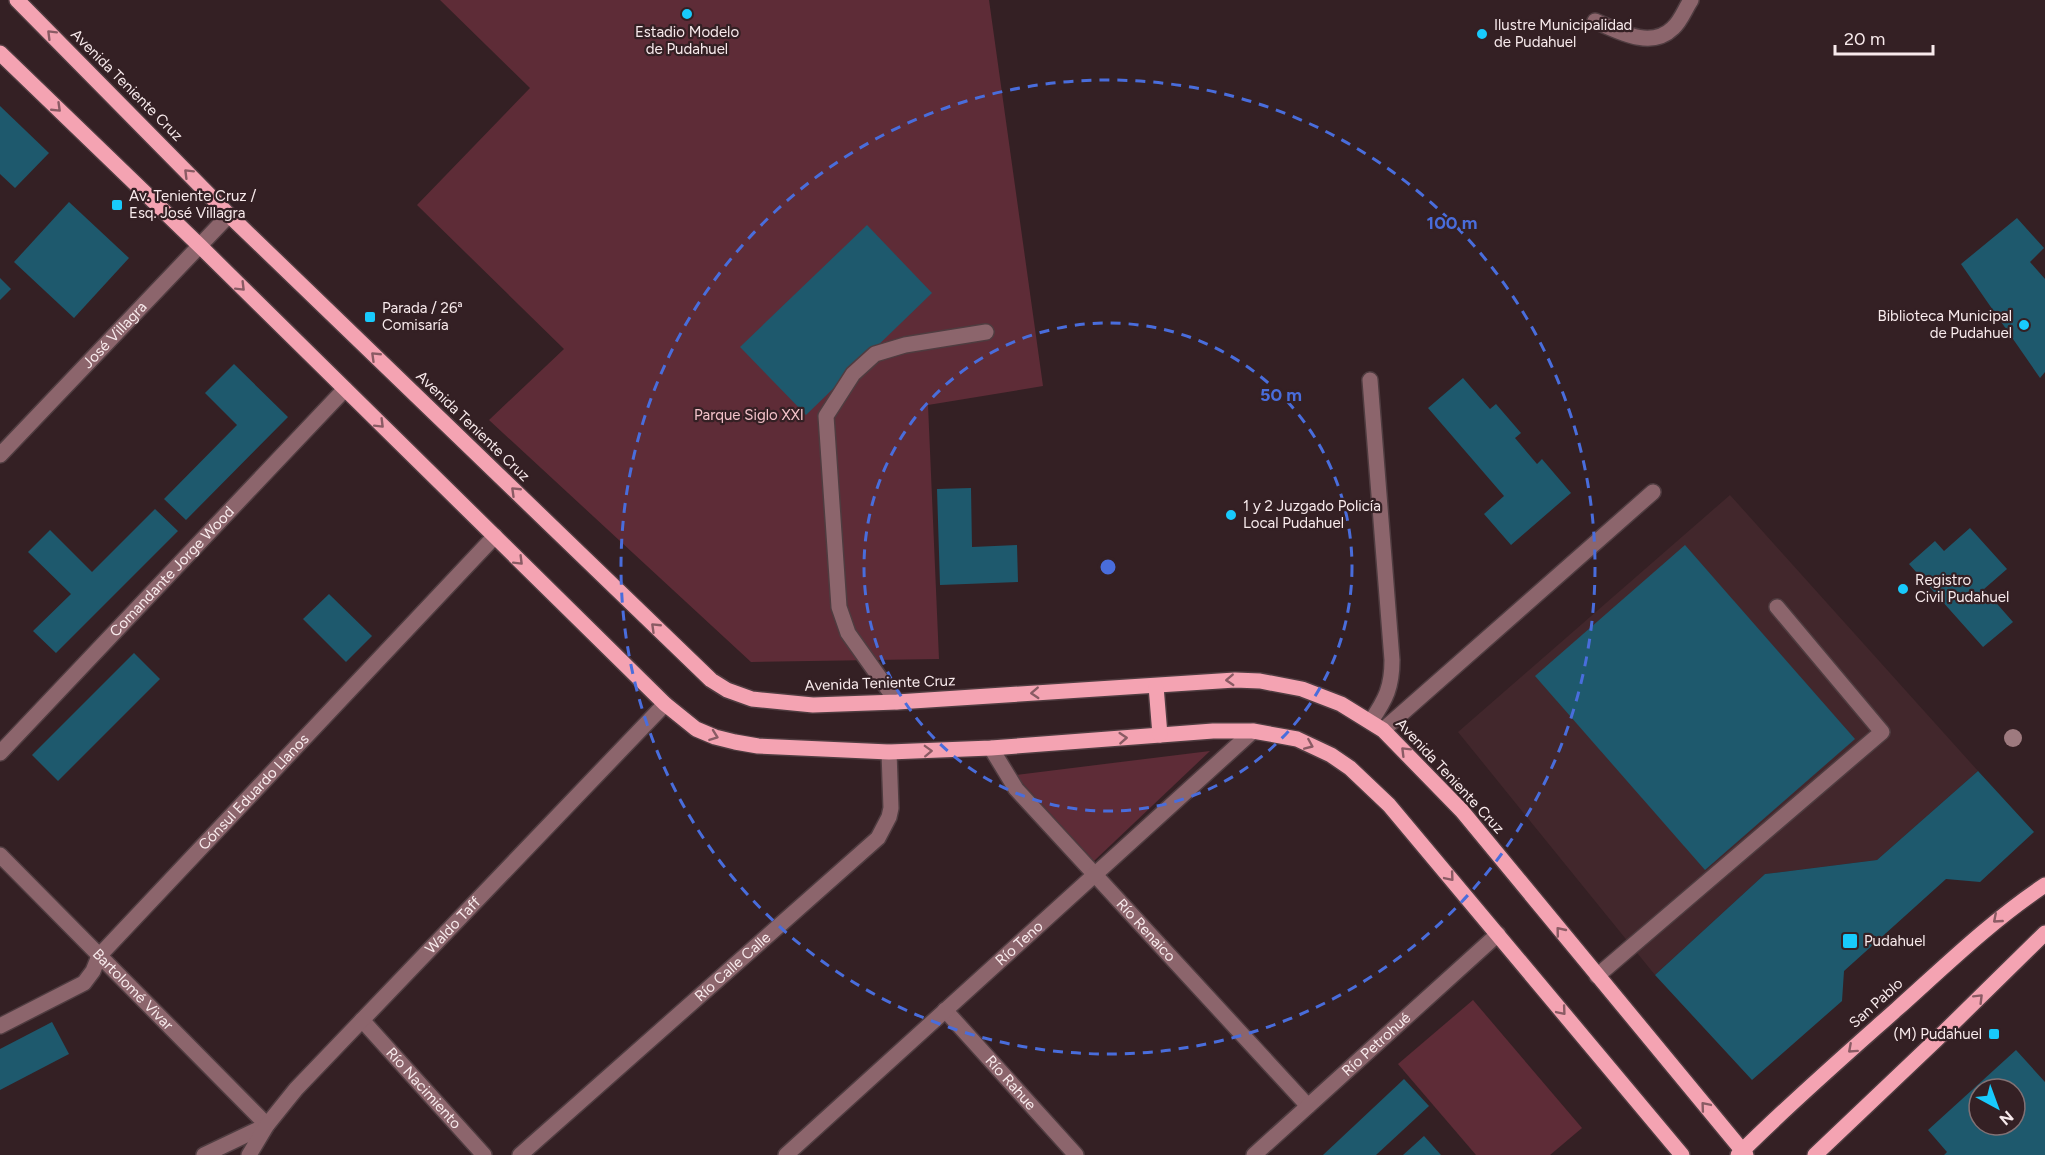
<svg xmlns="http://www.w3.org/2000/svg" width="2045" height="1155" viewBox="0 0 2045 1155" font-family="Figtree,sans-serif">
<rect width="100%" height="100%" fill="#342024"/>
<!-- built -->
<path fill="#42272c" d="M1730,495L1978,771L1877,860L1765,874L1655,975L1458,732Z"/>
<!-- green -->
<g fill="#5e2c37">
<path d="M440,0H989L1043,386L928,405L939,659L751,662L489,420L564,349L417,205L530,88Z"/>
<path d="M1210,751L1094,861L1015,775Z"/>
<path d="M1473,1000L1582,1128L1550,1155H1476L1398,1064Z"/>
</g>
<!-- building -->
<g fill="#1e596d" fill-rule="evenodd">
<path d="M0,106L49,153L15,188L0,174Z"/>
<path d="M69,202L129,258L74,318L14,262Z"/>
<path d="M2017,218L2044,248L2030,262L2045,279V372L2040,378L1961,264Z"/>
<path d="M867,225L932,293L806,415L740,347Z"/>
<path d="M0,278L11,289L0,300Z"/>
<path d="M234,364L288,417L186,520L164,499L237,425L205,393Z"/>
<path d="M1463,378L1490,409L1496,404L1521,433L1515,438L1537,464L1542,459L1571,493L1511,545L1484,514L1504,496L1428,408Z"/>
<path d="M971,488L972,547L1017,545L1018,582L940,585L937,489Z"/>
<path d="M155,509L178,531L56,653L33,631L71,594L28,552L50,530L92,572Z"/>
<path d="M1970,528L2007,569L1984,589L2013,622L1983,647L1909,564L1935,541L1944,551Z"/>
<path d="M1685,545L1855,739L1705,870L1535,676Z"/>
<path d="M329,594L372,636L346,662L303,619Z"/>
<path d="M134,653L160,679L58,781L32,755Z"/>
<path d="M1978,771L2034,832L1980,882L1946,879L1844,971L1842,1001L1752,1080L1655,975L1765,874L1877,860Z"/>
<path d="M52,1022L69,1054L0,1090V1049Z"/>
<path d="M2016,1050L2045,1082V1155H1944L1947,1152L1928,1130ZM1979,1089H2015V1125H1979Z"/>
<path d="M1404,1079L1429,1106L1376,1155H1323Z"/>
<path d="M1424,1136L1441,1155H1403Z"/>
</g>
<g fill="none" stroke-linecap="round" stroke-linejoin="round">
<defs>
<g id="minor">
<path d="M1595,21C1618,31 1651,50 1673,28C1681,21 1685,9 1691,0"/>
<path d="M1370,380L1392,660C1392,687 1386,699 1371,721"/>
<path id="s1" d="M0,455L229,215"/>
<path d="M897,702L848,633L839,607L826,416L853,374L875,354L905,345L986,332"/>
<path d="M1383,730L1653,492"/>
<path id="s2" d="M991,748L1016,789L1308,1106"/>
<path id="s3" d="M0,753L345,389"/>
<path id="s4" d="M0,855L267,1125L204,1155"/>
<path d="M1597,976L1882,732L1777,607"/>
<path id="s5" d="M945,1010L1076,1155"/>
<path id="s6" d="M362,1020L484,1155"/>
<path id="s7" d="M0,1026L84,983L93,971L99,956L495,536"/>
<path id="s8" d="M249,1155L267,1125L296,1089L665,704"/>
<path id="s9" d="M520,1155L878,838L889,817L891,808L889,752"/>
<path id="s10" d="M786,1155L1253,731"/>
<path id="s11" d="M1254,1155L1498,934"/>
</g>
<g id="major">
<path d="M17,0L229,215L711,680L727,690L752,699L813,705L897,702L1235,680L1260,681L1302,689L1341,704L1383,730L1462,811L1746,1155"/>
<path d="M0,53L200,246L665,704L696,729L715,737L735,742L758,746L889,752L991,748L1213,731H1253L1297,739L1331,755L1350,768L1389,805L1682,1155"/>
<path d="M1156,686L1160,735"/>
<path d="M1738,1155C1789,1104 1843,1057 1897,1009C1945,966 1991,921 2045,885"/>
<path d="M1815,1155L1936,1040L2045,933"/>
</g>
</defs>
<!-- minor casing -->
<use href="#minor" stroke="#4f3c40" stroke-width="18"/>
<!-- major casing -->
<use href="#major" stroke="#4f3c40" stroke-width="18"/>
<!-- minor -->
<use href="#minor" stroke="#8c656c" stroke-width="15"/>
<!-- major -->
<use href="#major" stroke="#f4a3b2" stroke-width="15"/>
</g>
<!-- trees -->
<circle fill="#9e7a7f" cx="2013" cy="738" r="9"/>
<!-- one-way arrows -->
<defs><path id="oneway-chevron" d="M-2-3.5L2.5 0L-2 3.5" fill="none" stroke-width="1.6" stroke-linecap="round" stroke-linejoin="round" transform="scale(1.5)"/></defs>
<g stroke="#8a5b64">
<use href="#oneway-chevron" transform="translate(51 34) rotate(-135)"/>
<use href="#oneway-chevron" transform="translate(57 108) rotate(44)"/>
<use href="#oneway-chevron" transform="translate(188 173) rotate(-135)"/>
<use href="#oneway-chevron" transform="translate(241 287) rotate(45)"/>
<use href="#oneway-chevron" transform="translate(375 356) rotate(-136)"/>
<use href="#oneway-chevron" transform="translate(380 424) rotate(45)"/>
<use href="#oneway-chevron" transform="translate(515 491) rotate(-136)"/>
<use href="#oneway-chevron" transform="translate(519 561) rotate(45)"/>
<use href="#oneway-chevron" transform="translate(655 627) rotate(-136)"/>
<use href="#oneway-chevron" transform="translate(1230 680) rotate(177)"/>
<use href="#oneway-chevron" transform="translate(1035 693) rotate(177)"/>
<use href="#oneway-chevron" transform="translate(714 736) rotate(20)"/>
<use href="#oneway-chevron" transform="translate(1123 738) rotate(-4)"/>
<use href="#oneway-chevron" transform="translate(1309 745) rotate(23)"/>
<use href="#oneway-chevron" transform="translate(928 751) rotate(-2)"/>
<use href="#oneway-chevron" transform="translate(1405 751) rotate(-135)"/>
<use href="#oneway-chevron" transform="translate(1450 877) rotate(50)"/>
<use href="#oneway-chevron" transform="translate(1997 919) rotate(139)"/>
<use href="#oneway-chevron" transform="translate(1560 931) rotate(-129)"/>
<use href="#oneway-chevron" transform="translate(1979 998) rotate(-45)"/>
<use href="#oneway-chevron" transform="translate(1562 1011) rotate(50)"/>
<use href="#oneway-chevron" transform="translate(1852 1049) rotate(138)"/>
<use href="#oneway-chevron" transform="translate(1705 1106) rotate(-130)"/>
</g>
<!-- distance rings -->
<g fill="none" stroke="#496ddc" stroke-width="3" stroke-dasharray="10 8">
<circle cx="1108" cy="567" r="244"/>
<circle cx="1108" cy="567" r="487"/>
</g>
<!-- markers -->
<g fill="#18cafc" stroke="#342024" stroke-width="2">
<circle cx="687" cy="14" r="6"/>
<circle cx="1482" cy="34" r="6"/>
<rect x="111" y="199" width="12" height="12" rx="3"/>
<rect x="364" y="311" width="12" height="12" rx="3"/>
<circle cx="2024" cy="325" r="6"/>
<circle cx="1231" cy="515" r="6"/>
<circle cx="1903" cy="589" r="6"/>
<rect x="1842" y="933" width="16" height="16" rx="3"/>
<rect x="1988" y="1028" width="12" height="12" rx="3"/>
</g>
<g text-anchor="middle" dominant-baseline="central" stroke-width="4.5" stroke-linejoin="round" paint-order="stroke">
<!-- poi labels -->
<g font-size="15" fill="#f8eaec" stroke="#342024" text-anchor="start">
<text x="1494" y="25">Ilustre Municipalidad<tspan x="1494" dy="17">de Pudahuel</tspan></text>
<text x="687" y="32" text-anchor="middle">Estadio Modelo<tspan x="687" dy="17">de Pudahuel</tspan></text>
<text x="129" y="196">Av. Teniente Cruz /<tspan x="129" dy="17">Esq. José Villagra</tspan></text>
<text x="382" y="308">Parada / 26ª<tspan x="382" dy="17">Comisaría</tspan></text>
<text x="2012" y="316" text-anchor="end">Biblioteca Municipal<tspan x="2012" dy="17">de Pudahuel</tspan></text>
<text x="1243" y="506">1 y 2 Juzgado Policía<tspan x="1243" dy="17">Local Pudahuel</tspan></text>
<text x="1915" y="580">Registro<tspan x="1915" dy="17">Civil Pudahuel</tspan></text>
<text x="1864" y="941">Pudahuel</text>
<text x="1982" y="1034" text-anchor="end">(M) Pudahuel</text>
</g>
<!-- street labels -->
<g font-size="15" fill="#f8eaec" stroke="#342024">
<text transform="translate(127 85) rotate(45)">Avenida Teniente Cruz</text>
<text stroke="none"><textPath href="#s1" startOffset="166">José Villagra</textPath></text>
<text transform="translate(473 426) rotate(44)">Avenida Teniente Cruz</text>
<text stroke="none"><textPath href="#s3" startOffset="250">Comandante Jorge Wood</textPath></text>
<text transform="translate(880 683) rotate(-2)">Avenida Teniente Cruz</text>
<text transform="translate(1450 776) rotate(47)">Avenida Teniente Cruz</text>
<text stroke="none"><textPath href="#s7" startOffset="351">Cónsul Eduardo Llanos</textPath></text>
<text stroke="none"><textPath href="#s8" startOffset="308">Waldo Taff</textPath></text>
<text stroke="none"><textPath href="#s2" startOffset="240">Río Renaico</textPath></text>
<text stroke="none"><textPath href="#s10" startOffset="315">Río Teno</textPath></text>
<text stroke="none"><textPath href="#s9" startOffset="284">Río Calle Calle</textPath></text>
<text stroke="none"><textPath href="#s4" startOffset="189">Bartolomé Vivar</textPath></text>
<text transform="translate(1876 1003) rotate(-42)">San Pablo</text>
<text stroke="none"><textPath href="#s11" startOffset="165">Río Petrohué</textPath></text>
<text stroke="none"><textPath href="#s5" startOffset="98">Río Rahue</textPath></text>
<text stroke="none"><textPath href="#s6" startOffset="92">Río Nacimiento</textPath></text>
</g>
<!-- park labels -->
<g font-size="15" fill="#f4c3ca" stroke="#342024">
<text x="749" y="415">Parque Siglo XXI</text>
</g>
</g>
<circle cx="1108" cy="567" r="9" fill="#496ddc" stroke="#342024" stroke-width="3"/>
<g font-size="18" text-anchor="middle" font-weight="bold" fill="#496ddc" stroke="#342024" stroke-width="4.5" stroke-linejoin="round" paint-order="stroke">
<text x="1452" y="229">100 m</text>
<text x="1281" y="401">50 m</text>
</g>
<!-- north arrow -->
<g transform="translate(1997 1107) rotate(139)"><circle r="28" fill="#342024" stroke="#827174" stroke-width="1.5"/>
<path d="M0-4.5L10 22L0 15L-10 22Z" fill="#18cafc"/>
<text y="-9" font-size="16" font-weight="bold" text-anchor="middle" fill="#f8eaec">N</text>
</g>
<!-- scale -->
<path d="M1835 45v9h98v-9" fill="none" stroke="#f8eaec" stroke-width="3"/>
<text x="1844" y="45" font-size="18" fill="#f8eaec" stroke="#342024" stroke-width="4.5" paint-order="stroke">20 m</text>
</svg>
